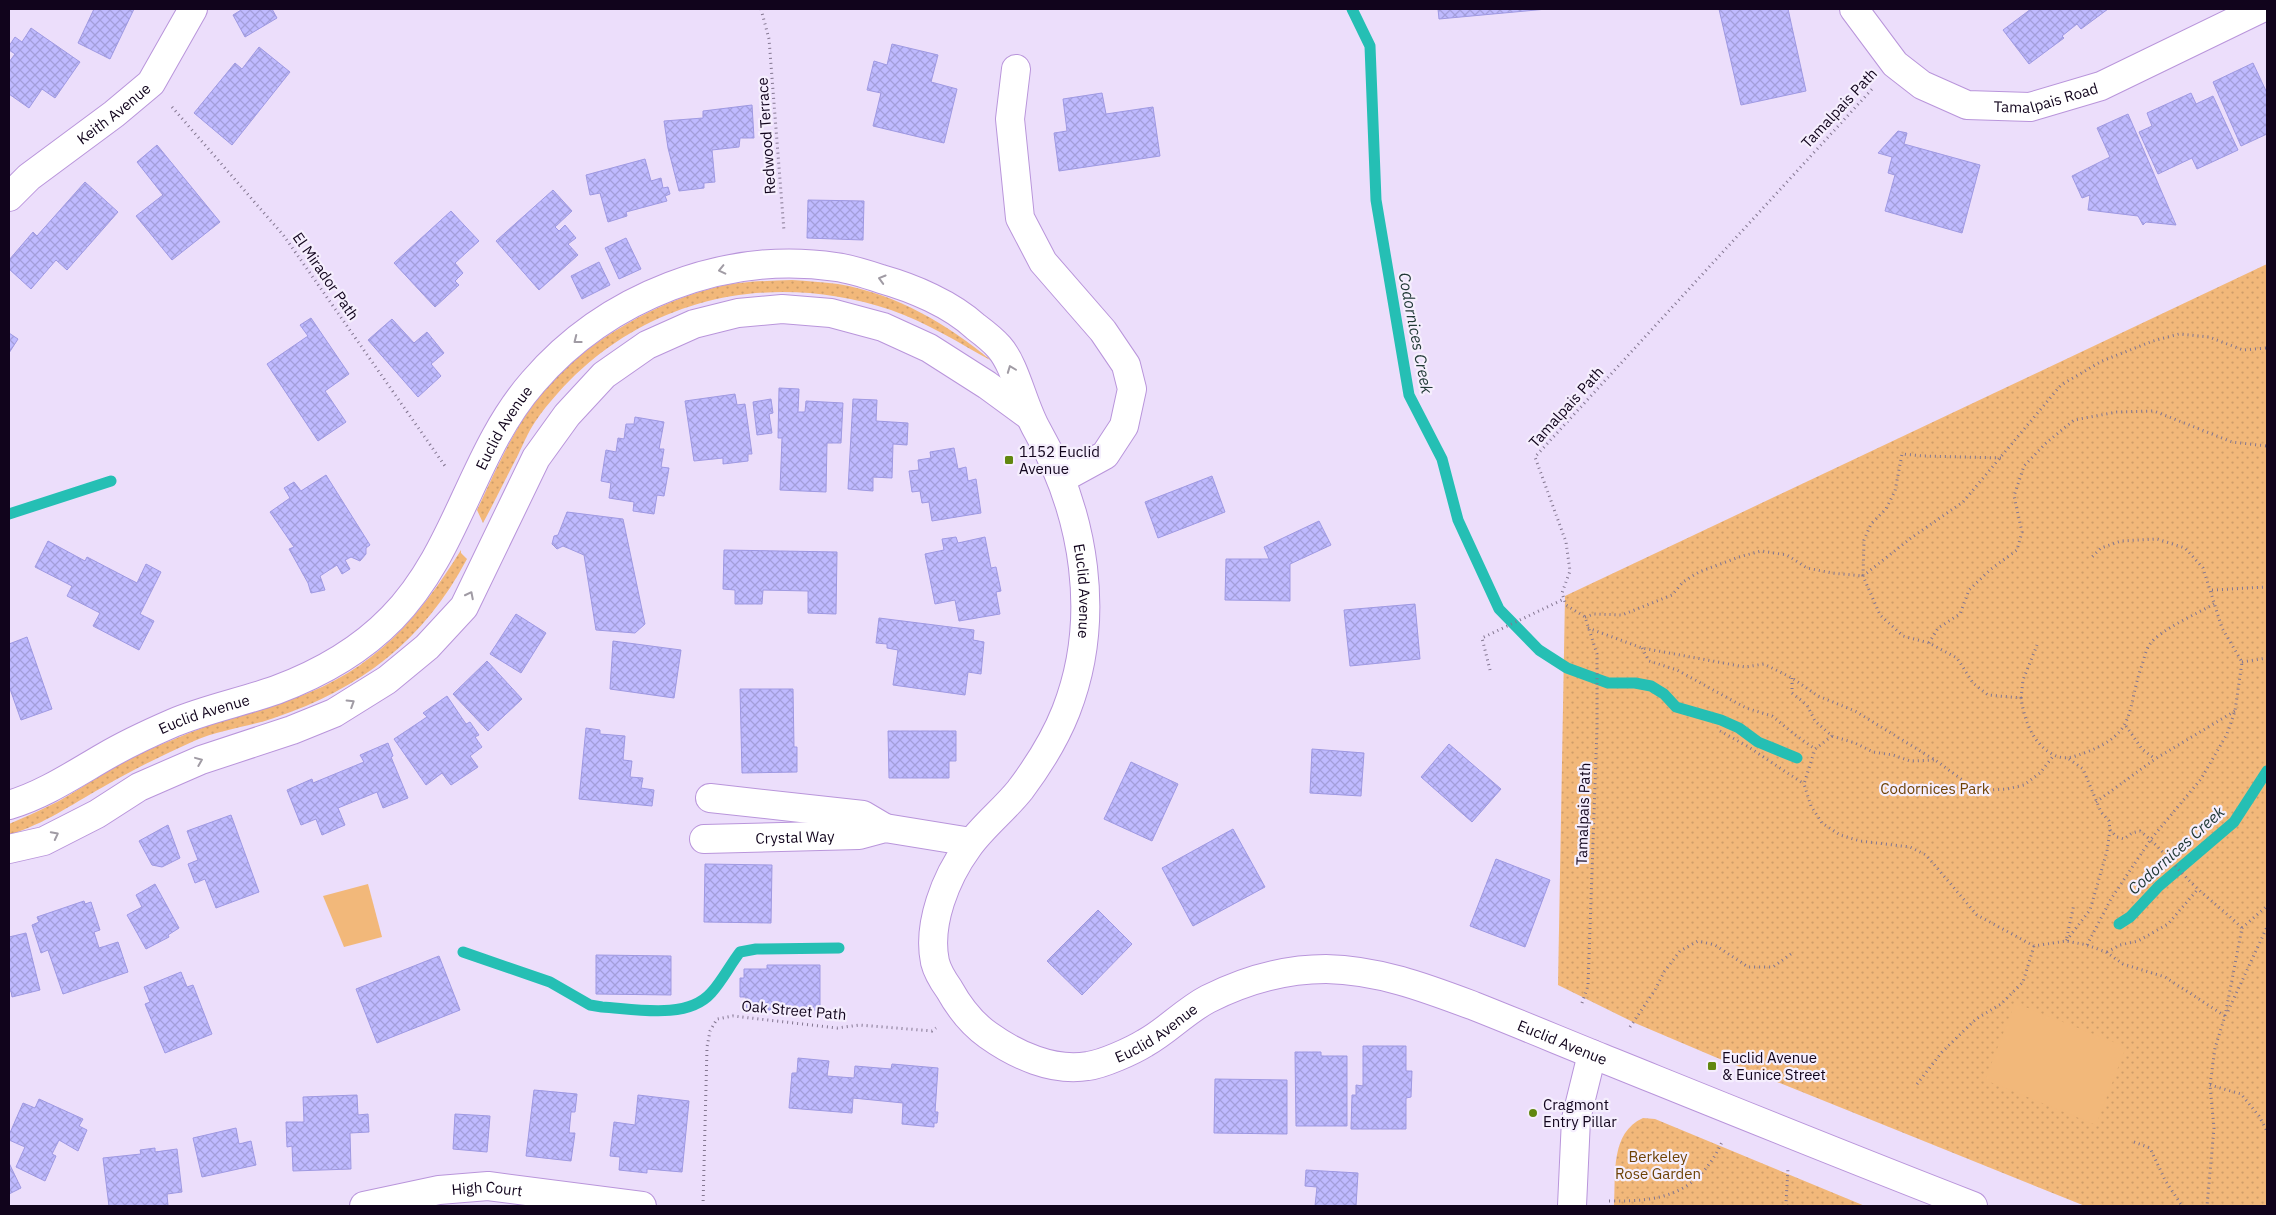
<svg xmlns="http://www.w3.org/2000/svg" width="2276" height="1215" viewBox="0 0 2276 1215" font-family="'IBM Plex Sans',sans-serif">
<defs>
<pattern id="green-dots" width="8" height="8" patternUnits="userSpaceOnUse" patternTransform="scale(1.25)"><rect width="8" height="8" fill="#f2b87a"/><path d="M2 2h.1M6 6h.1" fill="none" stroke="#ce9d69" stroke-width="1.8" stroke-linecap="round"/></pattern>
<pattern id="building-cross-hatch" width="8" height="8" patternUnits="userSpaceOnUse" patternTransform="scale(1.25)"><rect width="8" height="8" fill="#bfbaff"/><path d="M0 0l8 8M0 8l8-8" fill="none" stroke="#a39eda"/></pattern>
</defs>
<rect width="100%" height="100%" fill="#ecdefb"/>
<!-- green -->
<g fill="url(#green-dots)">
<path d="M2267,264V1206H2085L1715,1057L1635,1023L1558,985L1565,596Z"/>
<path d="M792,280C807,281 823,282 838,284C897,294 947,324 992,361C959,343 926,322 891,310C756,265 618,305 535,422C528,432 523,445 518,455C506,478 495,501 483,523L477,510C494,474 510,436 534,403C573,349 648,305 713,288C738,281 766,281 792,280Z"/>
<path d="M461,550V553L467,559C424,640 361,689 274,718C248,727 219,730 194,741C163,755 132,770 103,787C69,806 46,823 9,835V824C25,817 41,810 57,802C76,792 93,779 112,768C132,756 155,747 177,738C215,721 256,712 295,698C374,670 418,619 461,550Z"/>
<path d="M1643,1118L1655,1119L1865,1206H1614C1616,1174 1610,1133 1643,1118Z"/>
</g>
<!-- pitch -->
<g fill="#f2b87a">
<path d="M368,884L382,937L344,947L323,896Z"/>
<path d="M2015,1003L2126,1047L2096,1125L1985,1080Z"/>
</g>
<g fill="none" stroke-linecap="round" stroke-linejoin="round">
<!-- stream -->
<g stroke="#25bfb4" stroke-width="11">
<path d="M1352,9L1370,46L1376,200L1409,395L1442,459L1458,520L1499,609L1539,650L1567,668L1608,683H1635L1651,686L1664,694L1676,707L1721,720L1739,728L1758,742L1797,758"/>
<path d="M9,514L111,481"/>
<path d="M2119,924L2130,917L2159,886L2234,822L2267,771"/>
<path d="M463,952L550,982L590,1005L602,1007C635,1009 687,1020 711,993C722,981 730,965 740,952L756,949L839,948"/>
</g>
</g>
<!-- building -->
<g fill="url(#building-cross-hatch)" stroke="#9f99e2">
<path d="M94,9H134L110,59L78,43Z"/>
<path d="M240,9H272L277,18L245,37L233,15L241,10Z"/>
<path d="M1438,9H1547L1439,19Z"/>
<path d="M1719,9H1788L1806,91L1741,105Z"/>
<path d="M2031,9H2108L2081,29L2077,24L2062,36L2064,38L2029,64L2003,30Z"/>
<path d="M31,28L80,62L55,98L42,89L29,108L9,94V62L15,54L9,50V46L15,37L22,42Z"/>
<path d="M892,44L938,55L931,82L957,89L944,143L873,126L881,93L867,90L874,61L887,65Z"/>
<path d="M259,47L290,72L232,145L194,113L235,63L242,69Z"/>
<path d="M2253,63L2267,93V134L2241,146L2213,82Z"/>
<path d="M1102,93L1106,114L1153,107L1160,156L1059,171L1054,133L1067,131L1063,99Z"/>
<path d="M2191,93L2196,104L2213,96L2238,150L2197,169L2192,158L2158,174L2139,132L2152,126L2147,113Z"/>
<path d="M752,105L754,138H740L739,147L712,150L715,182L704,183V188L679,191L668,148L664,121L703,118V111Z"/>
<path d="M2128,114L2176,225L2146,222L2143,225L2138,216L2088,210L2090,195L2082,198L2072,176L2110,157L2097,128Z"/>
<path d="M1898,131L1907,133L1904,144L1980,165L1962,233L1885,211L1895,175L1888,173L1892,157L1878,153Z"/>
<path d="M157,145L220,222L172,260L136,216L163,195L137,162Z"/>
<path d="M645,159L651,181L661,178L663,188L668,187L670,194L665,196L667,201L626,212L627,216L608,222L600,193L590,195L586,175Z"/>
<path d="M85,182L118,212L67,270L56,260L31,289L9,269V260L33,232L37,236Z"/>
<path d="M553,190L572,211L555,227L559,231L565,225L576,238L568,244L578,255L539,290L496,241Z"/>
<path d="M808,200L864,201L863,240L807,238Z"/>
<path d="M451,211L479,241L455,263L463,273L455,281L459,285L435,307L394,263Z"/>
<path d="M626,238L641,269L619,279L605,248Z"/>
<path d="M599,262L610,285L582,299L571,276Z"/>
<path d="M311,318L349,374L325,391L346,422L318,441L267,364L308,336L300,325Z"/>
<path d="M392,319L414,343L427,332L444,353L431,364L441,376L418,397L368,340Z"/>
<path d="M9,333L18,339L9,353Z"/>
<path d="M779,388L799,389L798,412H805L806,401L843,403L841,443H827L826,492L780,490L782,438H778Z"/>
<path d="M735,394L737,405L745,404L752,454H748V461L723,464V458L694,461L685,401Z"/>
<path d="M771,399L773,413L769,414L772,433L757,435L753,402Z"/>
<path d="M853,399L877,400L876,421L908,423L907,445L893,444L892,478L873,477V491L848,489Z"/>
<path d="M635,417L664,422L659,449H664L661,467L669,468L664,496L657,495L654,514L633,511L634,502L609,498L611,483L601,481L606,450L616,452L618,438L624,439L626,424H634Z"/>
<path d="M954,448L958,469L966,467L968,481L976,479L981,513L932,521L929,502L922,503L920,491L912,492L909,471L919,470L918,460L931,458L930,452Z"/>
<path d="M326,475L370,545L366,548V554L360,561L351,557L345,560L350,569L342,574L337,565L320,576L325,590L311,593L308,583L289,549L294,547L270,512L290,498L284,488L294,482L301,491Z"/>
<path d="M1212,476L1225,512L1158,538L1145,502Z"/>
<path d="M567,512L623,519L645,624L635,633L596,630L584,555L563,546L557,549L552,544L554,536L558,535Z"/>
<path d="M1319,521L1331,545L1290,564V601L1225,600L1226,559H1269L1264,547Z"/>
<path d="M956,537L958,543L985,537L991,568L996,567L1001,591L996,592L1000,614L959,621L955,600L935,604L925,554L944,550L942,539Z"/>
<path d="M48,541L85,561L87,557L137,583L146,564L161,572L140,614L154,621L139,650L93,626L100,613L67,596L72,586L35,567Z"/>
<path d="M724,550L837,552L836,614L808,613V591L763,590L762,604H735V590L723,589Z"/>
<path d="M1415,604L1420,659L1350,666L1344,610Z"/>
<path d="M516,614L546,633L521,673L490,654Z"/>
<path d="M879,618L974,630L973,640L984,642L981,674L968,672L965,695L893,685L898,650L887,648V644L876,643Z"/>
<path d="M27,637L52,709L21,720L9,686V644Z"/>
<path d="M613,641L681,650L674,698L610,689Z"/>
<path d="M487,661L522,699L488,731L453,694Z"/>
<path d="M740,689H793L794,747H797V772L742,773Z"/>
<path d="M447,696L466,724L470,722L479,735L475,737L482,747L470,756L478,767L451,785L442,773L426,785L394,739L427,717L423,713Z"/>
<path d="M586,728L600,730V734L625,736L623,760L632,761L630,777L643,778L641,788L654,790L652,806L579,799Z"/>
<path d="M888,731H956V761H949V778H889Z"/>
<path d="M388,743L393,756L391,757L408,798L383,808L377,792L338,808L345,825L322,835L316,819L301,825L287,790L312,779L313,783L364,762L360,755Z"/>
<path d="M1449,744L1501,789L1472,822L1421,777Z"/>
<path d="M1312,749L1364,753L1361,796L1310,793Z"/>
<path d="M1131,762L1178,784L1152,841L1104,819Z"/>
<path d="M231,815L259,892L216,908L205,879L195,883L188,864L198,860L187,831Z"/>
<path d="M168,825L180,858L162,867L152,865L139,841Z"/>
<path d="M1233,829L1265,887L1193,926L1162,868Z"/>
<path d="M1496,859L1550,880L1525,947L1470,926Z"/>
<path d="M705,864L772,865L771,923L704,922Z"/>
<path d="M155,884L179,928L168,935L169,937L146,949L127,915L142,907L136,895Z"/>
<path d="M84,901L85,904L91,902L100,930L94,932L99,948L118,942L128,972L63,994L48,950L41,953L32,925L39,922L37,917Z"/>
<path d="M1098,910L1132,944L1082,995L1047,961Z"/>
<path d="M26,933L40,990L12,997L11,991L9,992V937Z"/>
<path d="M596,955L671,956V995L596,994Z"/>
<path d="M439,956L460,1010L377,1043L356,989Z"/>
<path d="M767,965H820V1010H746V997H740V978H744V969H767Z"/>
<path d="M181,972L187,987L193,985L212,1034L165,1053L145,1004L150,1002L144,987Z"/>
<path d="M1363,1046H1406V1071H1412L1411,1097L1406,1098V1129H1351L1352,1095H1356V1085L1363,1086Z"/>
<path d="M1295,1052H1321V1056H1347V1126H1296Z"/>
<path d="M798,1058L829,1061L827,1076L854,1078L855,1066L891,1069L892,1064L938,1068L935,1112H938L937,1123H934V1127L902,1124L903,1103L853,1098L852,1113L789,1108L792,1073H797Z"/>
<path d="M1215,1079L1287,1080V1134L1214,1133Z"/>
<path d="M534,1090L577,1094L575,1112H571L569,1133H575L571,1161L526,1156Z"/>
<path d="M357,1095L358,1115L368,1114L369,1132L350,1133L351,1169L293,1171L292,1146L287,1147L286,1122H304L303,1097Z"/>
<path d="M638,1095L689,1101L682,1172L647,1169V1173L619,1170L620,1157L610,1156L614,1122L635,1125Z"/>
<path d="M39,1099L83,1119L79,1126L87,1130L78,1151L59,1140L52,1154L56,1156L45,1181L16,1167L25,1147L9,1140V1135L23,1103L35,1108Z"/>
<path d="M455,1114L490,1116L487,1152L453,1149Z"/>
<path d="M236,1128L239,1144L251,1141L256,1165L202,1177L193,1138Z"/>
<path d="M155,1148V1152L177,1149L182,1192L167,1194L168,1206H109L103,1158L141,1154L140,1150Z"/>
<path d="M9,1163L21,1188L9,1194Z"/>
<path d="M1306,1170L1358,1173L1356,1206H1315L1317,1187L1305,1186Z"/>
</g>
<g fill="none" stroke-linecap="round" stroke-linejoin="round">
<defs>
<g id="minor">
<path id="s1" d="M1854,9L1895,64L1922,85L1967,105L2030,107L2101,86L2260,9"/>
<path d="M1016,69L1010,119L1020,218L1043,262L1103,331L1126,365L1132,389L1124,426L1105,455L1061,479"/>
<path id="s2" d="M9,197L29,177L114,114L151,83L193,9"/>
<path d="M710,798L863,815L885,828"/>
<path id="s3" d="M9,805C43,795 73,775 104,757C126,744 150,733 173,723C206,709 242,702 276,690C319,674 360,651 392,618C458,551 471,453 533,382C606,297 725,250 836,267C851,269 866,274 881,279C913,288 951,304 976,327C984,333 992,339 999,347C1016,366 1023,406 1037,430C1085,514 1102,619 1066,711C1055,739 1038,766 1020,790C1004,810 983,826 968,847C946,877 927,924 935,962C937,970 944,982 949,989C959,1007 971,1023 988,1035C1016,1055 1053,1072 1088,1066C1103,1064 1132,1051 1145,1043C1167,1031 1185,1011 1208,999C1244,981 1285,969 1326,969C1379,970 1426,988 1474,1006C1517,1023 1560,1041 1602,1058C1726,1108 1849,1158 1973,1206"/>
<path id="s4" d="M704,839L859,835L885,828L971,842"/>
<path d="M9,849L44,841L97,814L139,787L201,760L292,730L334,713L387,680L427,647L464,607L536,458L567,415L604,375L647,345L694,324L738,313L782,309L831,313L883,327L929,348L987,385L1028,415"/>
<path id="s5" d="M364,1206L439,1190L488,1186L642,1206"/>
<path d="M1572,1206L1576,1119L1592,1054"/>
</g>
</defs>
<!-- minor casing -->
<use href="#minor" stroke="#b995db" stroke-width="30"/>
<!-- path -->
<g stroke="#837690" stroke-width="3" stroke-dasharray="1 4" stroke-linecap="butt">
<path d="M761,9L769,39L784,231"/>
<path d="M172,107L284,236L445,466"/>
<path d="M2212,590L2267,587"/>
<path d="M2214,604C2198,613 2160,630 2150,644C2146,649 2144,659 2142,665C2126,710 2138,732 2087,752C2075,756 2066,761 2054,755C2033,745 2024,719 2021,698L1988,695L1973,683L1957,658L1929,643L1903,636L1880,615L1863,576L1911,538L1963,502L2061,385L2102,361L2153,341L2179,334L2209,337L2243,350L2266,348L2267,346"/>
<path d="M1585,617L1594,614L1622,615L1672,595L1683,582L1699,572L1739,557L1761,551L1787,555L1807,568L1832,573L1863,576L1864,540L1871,524L1886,509L1895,491L1902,454L1923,456L2001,458"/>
<path d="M1588,628L1642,648L1745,667L1764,664L1792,678L1818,696L1855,711L1935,760L1968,784L1989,790L2007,789L2024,785L2040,773L2054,755"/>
<path d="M1929,643L1938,628L1960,614L1969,590L1991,569L2017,550L2022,532L2014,496L2024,466L2046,443L2074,420L2117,412L2154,411L2232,442L2267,446"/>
<path d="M1642,648L1649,661L1677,670L1746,708L1772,716L1794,734L1815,749"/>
<path d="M2242,662L2267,658"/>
<path d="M1490,670L1482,638L1564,599"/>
<path d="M1792,678V693L1807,705L1815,721L1832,736L1855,743L1873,752L1893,755L1910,761L1935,760"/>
<path d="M2021,698L2023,680L2037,645"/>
<path d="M2126,726L2142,749L2155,759"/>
<path d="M1720,731L1747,746L1804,784"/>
<path d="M1832,736L1815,749L1804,784L1811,806L1822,823L1840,835L1860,841L1910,847L1926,855L1977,915L2034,946L2066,941L2087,945L2106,952L2123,964L2165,977L2225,1016L2215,1048L2210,1085L2214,1128L2207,1206"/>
<path d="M2069,759L2083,769L2101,812L2109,821L2110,830L2107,851L2090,910L2066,941L2074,904"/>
<path d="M2096,802L2155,759L2235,711"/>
<path d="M2110,830L2117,837L2124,839L2132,833L2140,831C2162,848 2178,871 2198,889C2213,903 2228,914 2242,928L2225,1016"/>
<path d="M2242,928L2267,906"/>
<path d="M2087,945L2111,899L2151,839L2201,779L2227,734L2235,711L2242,662L2222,628L2203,568L2185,548L2157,539L2121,541L2101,548L2091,558"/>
<path d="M2107,952L2120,945L2138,941L2168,924L2198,889"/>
<path d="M1582,1003L1588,986L1597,728V654L1585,617L1566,605L1562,593L1570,571L1566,542L1535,457L1874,87"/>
<path d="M2228,1011L2267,927"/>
<path d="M1630,1027L1655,990L1664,972L1680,951L1698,941L1715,945L1748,967H1773L1791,954"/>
<path d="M1917,1084L1942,1052L1976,1019L2001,1004L2023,982L2034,946"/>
<path d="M2210,1085L2241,1094L2259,1116L2267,1131"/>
<path d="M2134,1142L2150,1148L2165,1180L2182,1206"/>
<path d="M1609,1201C1662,1202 1698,1194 1722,1142"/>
<path d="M703,1206L707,1047L710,1031L717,1019L733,1016L837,1028L860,1025L932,1031L936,1028"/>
<path d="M1787,1206L1786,1203L1788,1168"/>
</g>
<!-- minor -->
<use href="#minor" stroke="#fff" stroke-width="28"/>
</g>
<!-- one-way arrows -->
<defs><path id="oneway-chevron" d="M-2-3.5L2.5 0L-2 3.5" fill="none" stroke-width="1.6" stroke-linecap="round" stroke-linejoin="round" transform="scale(1.25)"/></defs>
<g stroke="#a09ba4">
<use href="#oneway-chevron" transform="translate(722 270) rotate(167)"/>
<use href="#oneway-chevron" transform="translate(882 279) rotate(-164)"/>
<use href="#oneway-chevron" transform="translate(577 340) rotate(142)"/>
<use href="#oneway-chevron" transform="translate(1011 369) rotate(-111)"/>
<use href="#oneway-chevron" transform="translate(470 595) rotate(-63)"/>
<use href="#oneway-chevron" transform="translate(351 703) rotate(-32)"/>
<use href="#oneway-chevron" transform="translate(199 761) rotate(-22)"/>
<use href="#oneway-chevron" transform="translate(55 835) rotate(-27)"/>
</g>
<!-- markers -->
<g fill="#61870f" stroke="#f5eefd" stroke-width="2">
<rect x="1004" y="455" width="10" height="10" rx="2.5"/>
<rect x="1707" y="1061" width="10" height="10" rx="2.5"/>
<circle cx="1533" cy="1113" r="5"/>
</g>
<g text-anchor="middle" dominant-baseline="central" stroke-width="4.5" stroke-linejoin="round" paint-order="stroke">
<!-- street labels -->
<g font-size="15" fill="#11041c" stroke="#f5eefd">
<text stroke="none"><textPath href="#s1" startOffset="232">Tamalpais Road</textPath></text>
<text transform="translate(1839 108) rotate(-47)">Tamalpais Path</text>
<text stroke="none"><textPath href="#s2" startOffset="134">Keith Avenue</textPath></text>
<text transform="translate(766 136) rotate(-94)">Redwood Terrace</text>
<text transform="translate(326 276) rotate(55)">El Mirador Path</text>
<text transform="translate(1566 407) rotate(-48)">Tamalpais Path</text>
<text stroke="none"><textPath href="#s3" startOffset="651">Euclid Avenue</textPath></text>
<text stroke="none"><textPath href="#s3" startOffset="1489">Euclid Avenue</textPath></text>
<text stroke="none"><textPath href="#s3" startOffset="216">Euclid Avenue</textPath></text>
<text transform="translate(1583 814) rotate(-88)">Tamalpais Path</text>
<text stroke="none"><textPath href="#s4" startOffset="91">Crystal Way</textPath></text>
<text transform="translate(794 1010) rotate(5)">Oak Street Path</text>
<text stroke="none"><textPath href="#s3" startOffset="2178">Euclid Avenue</textPath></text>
<text stroke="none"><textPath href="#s3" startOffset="2612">Euclid Avenue</textPath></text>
<text stroke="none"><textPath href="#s5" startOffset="125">High Court</textPath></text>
</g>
<!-- poi labels -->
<g font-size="15" fill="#11041c" stroke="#f5eefd" text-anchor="start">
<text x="1019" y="451">1152 Euclid<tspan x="1019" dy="17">Avenue</tspan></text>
<text x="1722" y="1057">Euclid Avenue<tspan x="1722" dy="17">&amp; Eunice Street</tspan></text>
<text x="1543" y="1104">Cragmont<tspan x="1543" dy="17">Entry Pillar</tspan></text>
</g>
<!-- park labels -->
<g font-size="15" fill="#6e4206" stroke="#f5eefd">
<text x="1935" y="788">Codornices Park</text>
<text x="1658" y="1156">Berkeley<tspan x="1658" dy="17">Rose Garden</tspan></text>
</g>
<!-- water labels -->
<g font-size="16" font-style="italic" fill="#213936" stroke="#f5eefd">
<text transform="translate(1416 333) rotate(79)">Codornices Creek</text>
<text transform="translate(2176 850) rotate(-42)">Codornices Creek</text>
</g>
</g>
<!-- border -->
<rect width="2276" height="1215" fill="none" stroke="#11041c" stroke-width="20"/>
</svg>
